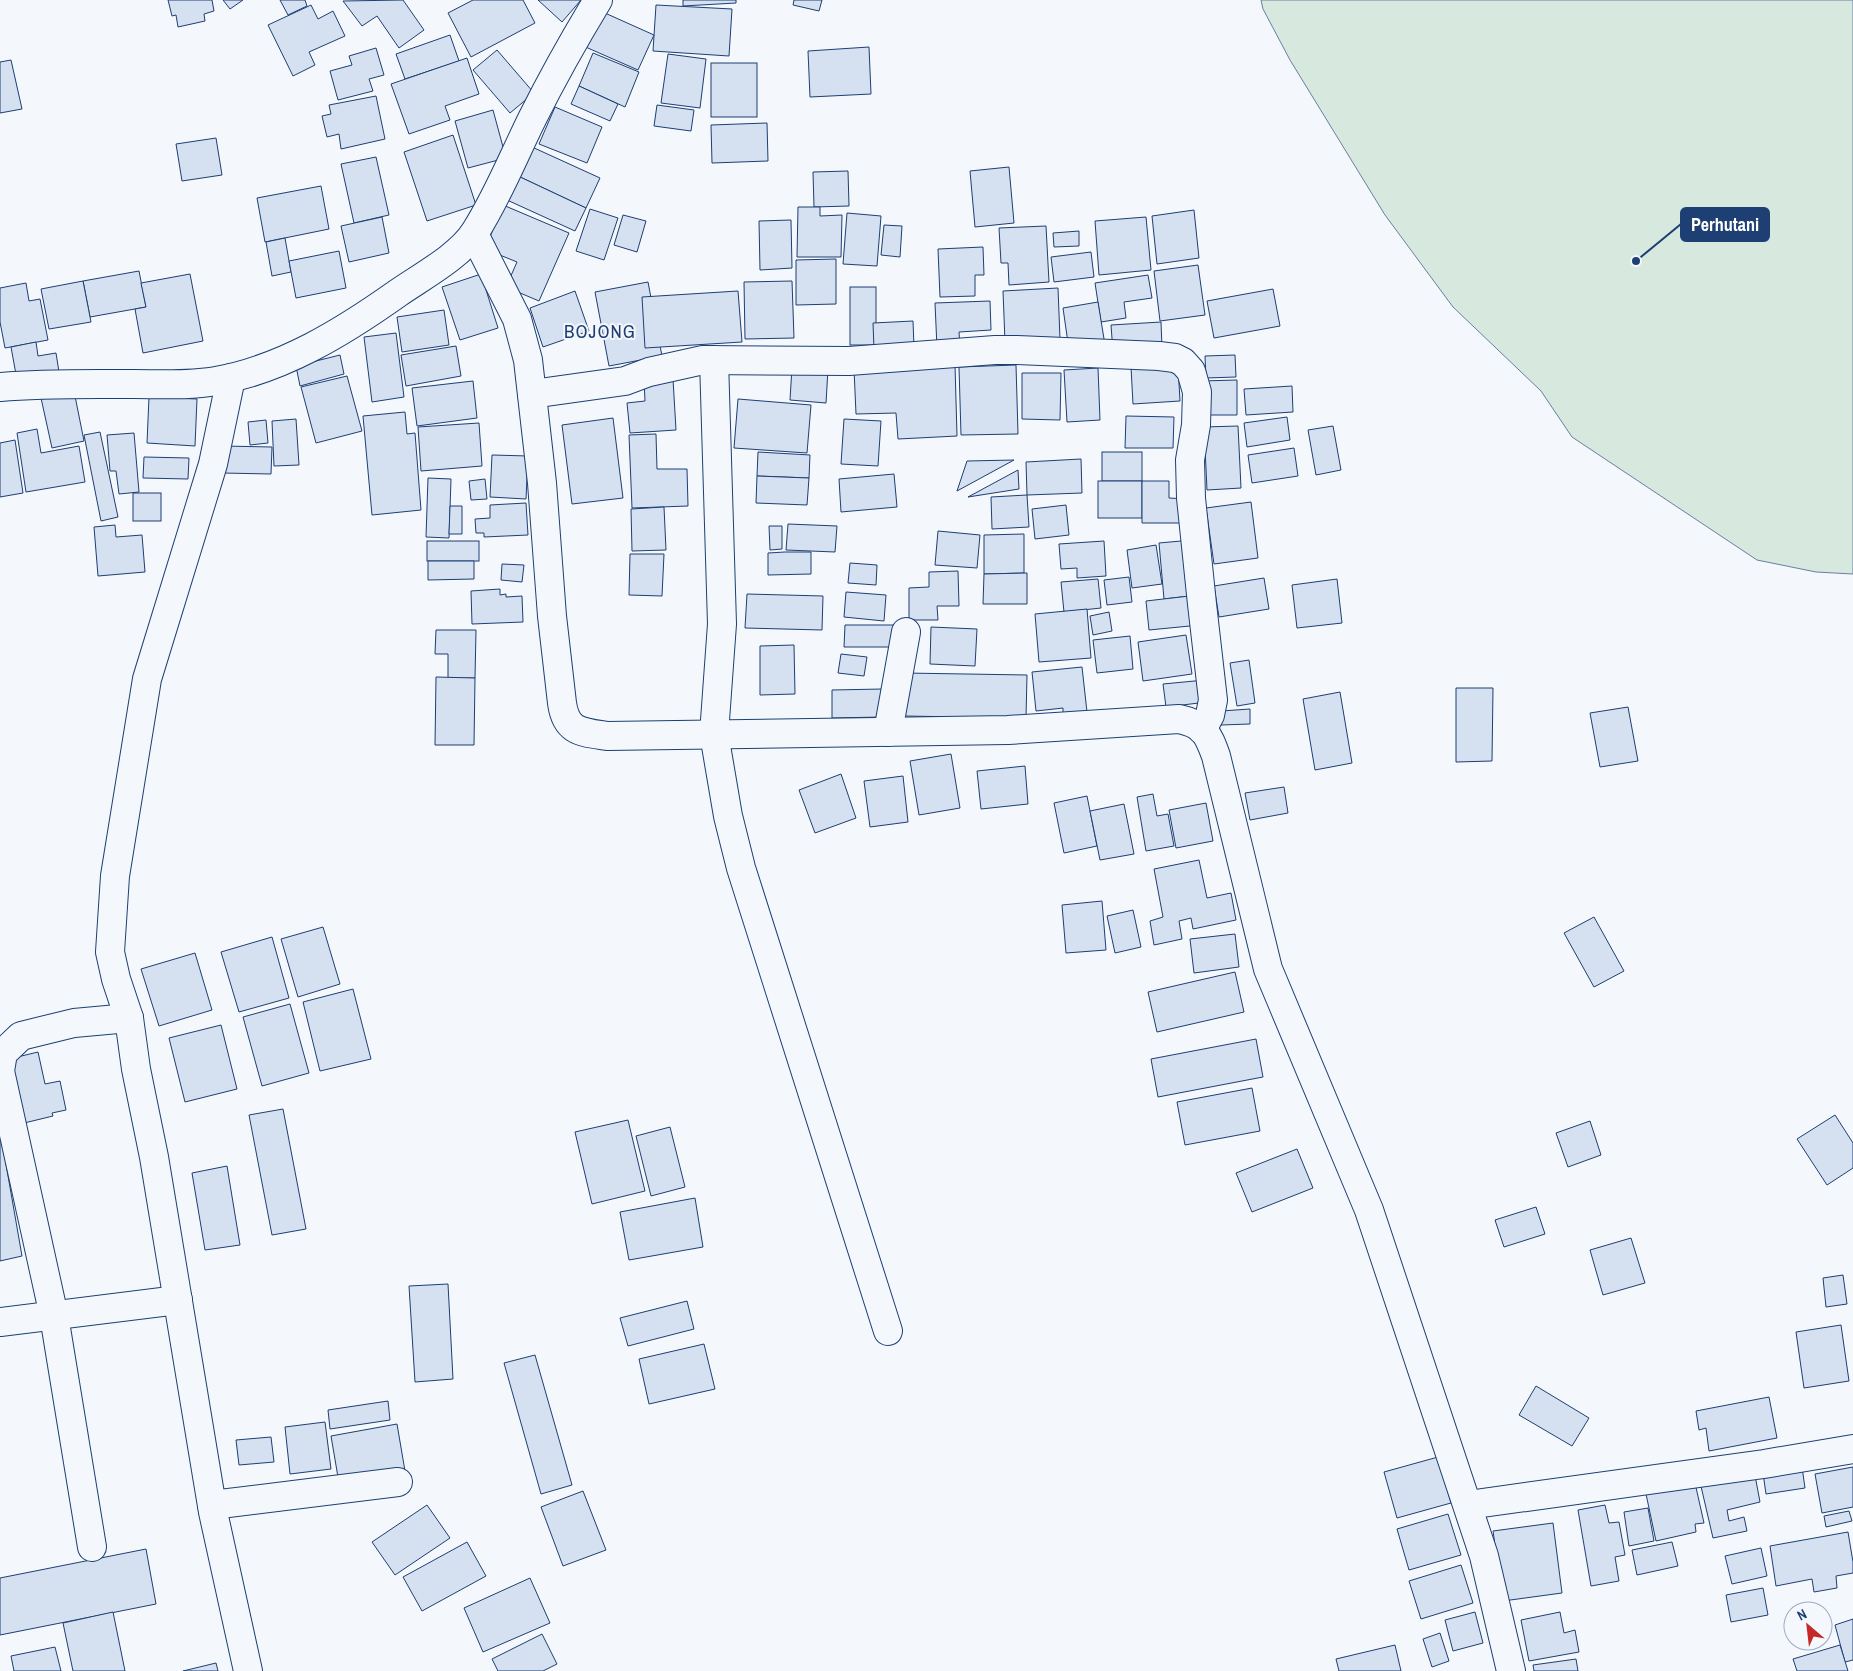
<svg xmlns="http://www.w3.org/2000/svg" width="1853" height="1671" viewBox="0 0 1853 1671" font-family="'Archivo Narrow',sans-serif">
<rect width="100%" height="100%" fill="#f4f7fb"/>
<!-- green -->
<path fill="#d7e8df" stroke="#687fa3" d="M1261,0H1853V574L1816,572L1757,560L1572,437L1541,391L1453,307L1385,215L1290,60L1263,9Z"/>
<!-- building -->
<g fill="#d5e0f0" stroke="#1d3f73">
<path d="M168,0H212L214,11L204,14L205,21L178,27L176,15L172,16Z"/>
<path d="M223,0H243L230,9Z"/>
<path d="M280,0H305L307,6L288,15Z"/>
<path d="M403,0L424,30L399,48L377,16L362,26L343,1Z"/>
<path d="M473,0H523L535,23L471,57L448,13Z"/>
<path d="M538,0H581L562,22Z"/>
<path d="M683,0H736V3L683,6Z"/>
<path d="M794,0H822L819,11L793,5Z"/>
<path d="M311,5L318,19L333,11L345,36L309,52L315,65L293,76L268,25Z"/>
<path d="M656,5L732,9L729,56L653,51Z"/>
<path d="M596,9L654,35L638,70L581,45Z"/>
<path d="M450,35L459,61L405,79L396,54Z"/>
<path d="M869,47L871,94L810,97L808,51Z"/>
<path d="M376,48L384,75L369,79L373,91L338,100L330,71L352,65L349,56Z"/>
<path d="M497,50L534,93L510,113L473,70Z"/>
<path d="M593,53L639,72L625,107L579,86Z"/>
<path d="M668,54L706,59L700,108L661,103Z"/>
<path d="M467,58L479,94L445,106L450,120L409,134L391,84Z"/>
<path d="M11,60L22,109L0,113V62Z"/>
<rect x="711" y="63" width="46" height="54"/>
<path d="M579,86L618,104L610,121L571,104Z"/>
<path d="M376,96L385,139L341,149L339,134L327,137L322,116L331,114L329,105Z"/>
<path d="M657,105L694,110L691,131L654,126Z"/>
<path d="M555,107L602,127L587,163L539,144Z"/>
<path d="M493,110L506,158L468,168L455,121Z"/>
<path d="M767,123L768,161L712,163L711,125Z"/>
<path d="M453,135L476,205L427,221L404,152Z"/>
<path d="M216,138L222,175L182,181L176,144Z"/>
<path d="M532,147L600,178L586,208L518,176Z"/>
<path d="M376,157L389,215L354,223L341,164Z"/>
<path d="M1009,167L1014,223L975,227L970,171Z"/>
<path d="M848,171L849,206L814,207L813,172Z"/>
<path d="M518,176L586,208L575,231L507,200Z"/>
<path d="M321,186L329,229L265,242L257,198Z"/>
<path d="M503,205L569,233L539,301L506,287L517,262L485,249Z"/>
<path d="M798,207H820V216L842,215L841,257H797Z"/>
<path d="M590,209L618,218L604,260L576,251Z"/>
<path d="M1194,210L1199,258L1157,264L1152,216Z"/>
<path d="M847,213L881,216L877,266L843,264Z"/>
<path d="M623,215L646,221L637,252L614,245Z"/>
<path d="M382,217L389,253L349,262L341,226Z"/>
<path d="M1146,217L1151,270L1099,275L1095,221Z"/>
<path d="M791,220L792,268L760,270L759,221Z"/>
<path d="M884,225L902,226L900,257L881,255Z"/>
<path d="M1046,226L1049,282L1009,285L1008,263H1001L999,228Z"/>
<path d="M1079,231V246L1054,247L1053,233Z"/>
<path d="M285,238L291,272L272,276L266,242Z"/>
<path d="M983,247L984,275H975V296L940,297L938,249Z"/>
<path d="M339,251L346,288L296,298L289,261Z"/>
<path d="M1091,252L1094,277L1054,282L1051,257Z"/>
<path d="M836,259V304L796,305V260Z"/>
<path d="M1198,265L1205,315L1160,321L1154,271Z"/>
<path d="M139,271L146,307L90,317L83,281Z"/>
<path d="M190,274L203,341L143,353L135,309L146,307L141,283Z"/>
<path d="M481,274L498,328L460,340L442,287Z"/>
<path d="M1148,275L1152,298L1124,302L1126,318L1101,322L1095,283Z"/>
<path d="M83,281L91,322L49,329L41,289Z"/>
<path d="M792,281L794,338L745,339L744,282Z"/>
<path d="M648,282L662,356L609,366L595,292Z"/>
<path d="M26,283L29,301L40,299L48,340L5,348L0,322V288Z"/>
<rect x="850" y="287" width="26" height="58"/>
<path d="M1058,288L1060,339L1005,342L1003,291Z"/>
<path d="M1273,289L1280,326L1214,338L1207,301Z"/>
<path d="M575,291L589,331L543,347L530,308Z"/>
<path d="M738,291L742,342L645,348L642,297Z"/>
<path d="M990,301L991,330L959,332L960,347L937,348L935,303Z"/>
<path d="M1098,302L1105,345L1069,350L1063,308Z"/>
<path d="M444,310L449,345L402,352L397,317Z"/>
<path d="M913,321L914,347L874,349L873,323Z"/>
<path d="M1161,322L1162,348L1113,352L1111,325Z"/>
<path d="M396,333L404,397L372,402L364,337Z"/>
<path d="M36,342L38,356L56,353L59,372L17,380L11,347Z"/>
<path d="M456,346L461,376L406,386L401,355Z"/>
<path d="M340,355L344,374L300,386L296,366Z"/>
<path d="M1235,355L1236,377L1206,378L1205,356Z"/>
<path d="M955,365L957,436L898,439L896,413L856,414L854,369Z"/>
<path d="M1016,365L1018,434L961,435L959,367Z"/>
<path d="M1178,365L1180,401L1133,404L1131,367Z"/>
<path d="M792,367L828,369L826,403L790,400Z"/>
<path d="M1098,368L1100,420L1067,422L1064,370Z"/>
<path d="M1022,373H1061L1060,420L1022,419Z"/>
<path d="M347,376L362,431L316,443L301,387Z"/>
<path d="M673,379L676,430L630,433L627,403L645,401L644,380Z"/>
<path d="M1237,380V415H1202L1201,381Z"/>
<path d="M473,381L477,418L417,426L412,388Z"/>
<path d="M1292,386L1293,412L1246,415L1244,389Z"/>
<path d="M74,391L84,441L52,448L41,398Z"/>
<path d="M149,397L197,399L195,446L147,443Z"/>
<path d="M738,399L811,405L807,453L734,448Z"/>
<path d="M405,412L407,434L415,433L421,510L372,515L363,416Z"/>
<path d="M1126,416L1174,417L1173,448H1125Z"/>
<path d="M1287,417L1290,440L1247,447L1244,423Z"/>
<path d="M613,418L623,498L572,504L562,425Z"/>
<path d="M296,419L299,465L274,466L272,421Z"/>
<path d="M844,419L881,421L878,466L841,464Z"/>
<path d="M266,420L268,443L250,445L248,422Z"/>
<path d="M479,423L482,466L421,471L418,427Z"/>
<path d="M1238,426L1241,488L1207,490L1204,427Z"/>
<path d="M1333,426L1341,470L1316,475L1308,430Z"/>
<path d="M37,429L41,453L79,446L85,482L26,492L17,433Z"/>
<path d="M100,432L118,517L101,521L84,435Z"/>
<path d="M134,433L139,492L119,494L116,471H110L107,435Z"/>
<path d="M656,434L657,469H687L688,506L632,508L629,435Z"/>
<path d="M15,440L23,493L0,497V443Z"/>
<path d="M222,446L272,447L271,474L222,473Z"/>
<path d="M1294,448L1298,476L1252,483L1248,455Z"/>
<path d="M758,452L810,455L809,478L757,476Z"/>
<rect x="1102" y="452" width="40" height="29"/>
<path d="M492,455L528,456L526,499L490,497Z"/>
<path d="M144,457L189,458L188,479L143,478Z"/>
<path d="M1081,459L1082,493L1027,495L1026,462Z"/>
<path d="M1014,460L957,491L967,461Z"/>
<path d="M1018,470L1019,489L968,497Z"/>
<path d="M894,474L897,507L841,512L839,479Z"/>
<path d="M757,476L809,478L807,505L756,503Z"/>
<path d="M428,478L451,479L449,538L426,537Z"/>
<path d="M485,479L487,499L471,500L469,481Z"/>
<rect x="1098" y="481" width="44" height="37"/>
<path d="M1142,481H1169V498L1187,499V523H1142Z"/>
<rect x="133" y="493" width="28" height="28"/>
<path d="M1027,495L1029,527L992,529L991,497Z"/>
<path d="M1251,502L1258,558L1214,564L1206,508Z"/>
<path d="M526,503L528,535L484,537V533H476L475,519L490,518V505Z"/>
<path d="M1066,505L1069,535L1035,539L1032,509Z"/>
<path d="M450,506H462V534H449Z"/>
<path d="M664,507L666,550L632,551L631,509Z"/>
<path d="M788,524L837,526L835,552L786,550Z"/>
<path d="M115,525L116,537L142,535L145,572L98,576L94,527Z"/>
<path d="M769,526H782V549L770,550Z"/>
<path d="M938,531L980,535L977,568L935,565Z"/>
<path d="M1024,534V573L984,574V535Z"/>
<path d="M1192,540L1198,595L1164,599L1159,543Z"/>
<rect x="427" y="541" width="52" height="20"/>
<path d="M1104,541L1106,576L1077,578V568L1061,569L1059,544Z"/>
<path d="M1156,545L1162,584L1132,588L1127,550Z"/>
<path d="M785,552H811V574L768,575V553Z"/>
<path d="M630,554H664L662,596L629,595Z"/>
<path d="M428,561H474V579L428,580Z"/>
<path d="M850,563L877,565L876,585L848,583Z"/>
<path d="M502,564L524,565L522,582L501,580Z"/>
<path d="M958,571L959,606H937L938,620H909V588L929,587V572Z"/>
<path d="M1027,573V604H983L984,574Z"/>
<path d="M1129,577L1132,602L1107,605L1104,580Z"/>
<path d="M1264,578L1269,609L1219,617L1214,586Z"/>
<path d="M1098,579L1101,608L1064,612L1061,582Z"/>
<path d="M1337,579L1342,623L1297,628L1292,585Z"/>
<path d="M500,589V595L506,594V597L522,596L523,622L472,624L471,591Z"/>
<path d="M846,592L886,595L884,621L844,617Z"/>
<path d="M747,594L823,596L822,630L745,628Z"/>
<path d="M1198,595L1200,625L1149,630L1146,601Z"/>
<path d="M1087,609L1091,658L1039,662L1035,614Z"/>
<path d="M1109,612L1112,631L1093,635L1090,616Z"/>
<path d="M845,625H895V647H844Z"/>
<path d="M931,627L977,629L975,666L930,664Z"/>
<path d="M436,630H476L475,678H448V654H435Z"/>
<path d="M1186,635L1192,674L1143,681L1138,642Z"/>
<path d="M1130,636L1133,669L1097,673L1093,640Z"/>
<path d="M794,645L795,694L760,695V646Z"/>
<path d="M841,654L867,657L864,676L838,673Z"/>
<path d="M1249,660L1255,703L1237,706L1230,663Z"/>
<path d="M1082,667L1087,712L1063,714V708L1036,711L1032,672Z"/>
<path d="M904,673L1027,675L1026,718L903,716Z"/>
<path d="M436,677L475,678L474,745H435Z"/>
<path d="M1205,680L1207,702L1166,707L1163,684Z"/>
<path d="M1456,688H1493L1492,761L1456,762Z"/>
<path d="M882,689V717L832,718V690Z"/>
<path d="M1340,692L1352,763L1315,770L1303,699Z"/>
<path d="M1628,707L1638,761L1600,767L1590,713Z"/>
<path d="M1250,709V724L1221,725V711Z"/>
<path d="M951,754L960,808L919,815L910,761Z"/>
<path d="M1025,766L1028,804L981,809L977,771Z"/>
<path d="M841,774L856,818L815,833L799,790Z"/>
<path d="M903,776L908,822L870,827L864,781Z"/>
<path d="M1284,787L1288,813L1250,820L1245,793Z"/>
<path d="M1153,794L1157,816L1168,814L1174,846L1146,851L1137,797Z"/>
<path d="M1087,796L1097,846L1064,853L1054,803Z"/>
<path d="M1206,803L1213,841L1176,848L1169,810Z"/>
<path d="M1124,804L1134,854L1100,860L1090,811Z"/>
<path d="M1199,860L1207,898L1231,893L1236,920L1193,929L1191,918L1179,921L1182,939L1154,945L1150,921L1163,917L1154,869Z"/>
<path d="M1102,901L1106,950L1066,953L1062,905Z"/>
<path d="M1133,910L1141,947L1115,953L1107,916Z"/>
<path d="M1594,917L1624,971L1594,987L1564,933Z"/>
<path d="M323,927L340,984L298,997L281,939Z"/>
<path d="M1235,934L1239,967L1194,973L1190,939Z"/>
<path d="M272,937L289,998L239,1012L221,952Z"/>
<path d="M195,953L212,1010L159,1026L141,969Z"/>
<path d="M1235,972L1244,1012L1157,1032L1148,992Z"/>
<path d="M353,989L371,1059L320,1071L303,1002Z"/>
<path d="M290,1004L309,1073L262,1086L243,1017Z"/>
<path d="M221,1025L237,1089L185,1102L169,1038Z"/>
<path d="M1256,1039L1263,1077L1158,1097L1151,1059Z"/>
<path d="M38,1052L45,1084L60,1081L66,1110L52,1113L53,1116L20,1124L5,1060Z"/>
<path d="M1252,1088L1260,1131L1185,1145L1177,1102Z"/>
<path d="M283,1109L306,1229L272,1235L249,1115Z"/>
<path d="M1835,1115L1853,1143V1168L1827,1185L1797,1139Z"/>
<path d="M628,1120L645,1191L592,1204L575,1132Z"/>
<path d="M1590,1121L1601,1155L1568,1167L1556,1133Z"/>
<path d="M670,1127L685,1187L651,1196L636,1136Z"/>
<path d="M0,1130L22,1256L0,1261Z"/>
<path d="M1297,1149L1313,1188L1252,1212L1236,1173Z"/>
<path d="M227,1166L240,1245L205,1250L192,1173Z"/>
<path d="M695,1198L703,1247L629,1260L620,1212Z"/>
<path d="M1536,1207L1545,1234L1504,1247L1495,1220Z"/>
<path d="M1631,1238L1645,1283L1603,1295L1590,1250Z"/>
<path d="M1843,1275L1847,1304L1826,1307L1823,1278Z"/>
<path d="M448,1284L453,1379L415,1382L409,1286Z"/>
<path d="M687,1301L694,1329L628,1346L620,1318Z"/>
<path d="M1841,1325L1849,1381L1804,1388L1796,1332Z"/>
<path d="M704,1344L715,1389L649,1404L639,1359Z"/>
<path d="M535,1355L572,1485L541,1494L504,1363Z"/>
<path d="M1536,1386L1589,1418L1572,1446L1519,1415Z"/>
<path d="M1769,1397L1777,1438L1709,1451L1706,1428L1699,1430L1696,1411Z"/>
<path d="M388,1401L390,1420L330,1429L328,1410Z"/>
<path d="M325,1422L331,1469L290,1474L285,1427Z"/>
<path d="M397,1424L405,1471L339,1483L331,1436Z"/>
<path d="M271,1437L274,1462L239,1465L236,1440Z"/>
<path d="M1438,1457L1451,1503L1397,1518L1384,1472Z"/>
<path d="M1802,1467L1805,1488L1766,1494L1763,1473Z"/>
<path d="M1853,1467V1507L1822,1513L1815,1474Z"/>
<path d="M1754,1470L1760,1502L1727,1510L1729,1521L1744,1517L1747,1531L1713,1538L1700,1482Z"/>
<path d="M1695,1483L1704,1523L1695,1524L1696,1532L1656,1541L1646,1494Z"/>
<path d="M583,1491L606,1550L563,1566L541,1507Z"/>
<path d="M427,1505L450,1538L395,1575L372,1542Z"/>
<path d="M1605,1505L1609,1523L1619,1522L1625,1555L1615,1557L1619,1581L1591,1586L1578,1510Z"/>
<path d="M1648,1508L1654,1541L1629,1546L1624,1512Z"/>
<path d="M1849,1511L1852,1521L1826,1527L1824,1516Z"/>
<path d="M1448,1514L1461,1555L1409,1570L1397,1529Z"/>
<path d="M1553,1523L1562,1593L1503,1601L1493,1531Z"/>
<path d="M1848,1532L1853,1562V1573L1836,1576L1837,1588L1814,1592L1812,1579L1776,1586L1770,1546Z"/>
<path d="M467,1542L486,1576L422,1611L403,1577Z"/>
<path d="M1672,1542L1678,1566L1637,1575L1632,1550Z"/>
<path d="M1761,1548L1767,1576L1732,1584L1725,1556Z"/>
<path d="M146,1549L156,1604L0,1635V1578Z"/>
<path d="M1461,1565L1473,1603L1421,1619L1409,1581Z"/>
<path d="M530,1578L550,1623L483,1652L464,1608Z"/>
<path d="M1763,1588L1768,1615L1731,1622L1726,1595Z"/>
<path d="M113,1612L125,1671H73L63,1623Z"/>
<path d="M1475,1612L1483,1643L1453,1651L1445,1620Z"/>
<path d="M1560,1612L1564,1633L1575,1630L1579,1652L1529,1661L1521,1620Z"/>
<path d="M1853,1619V1660L1845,1662L1835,1625Z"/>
<path d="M1440,1633L1449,1661L1432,1667L1423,1639Z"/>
<path d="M542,1634L557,1664L543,1671H498L492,1659Z"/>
<path d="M1395,1645L1401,1671H1339L1336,1659Z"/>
<path d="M1840,1645L1848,1671H1797L1793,1659Z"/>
<path d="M55,1647L61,1671H14L11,1656Z"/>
<path d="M1576,1659L1578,1671H1534L1533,1665Z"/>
<path d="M216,1663L218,1671H183Z"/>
</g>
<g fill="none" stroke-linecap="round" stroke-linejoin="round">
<defs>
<g id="minor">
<path d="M474,234L517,319L528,360L542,483L552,616L562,703C566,732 581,732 607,736L1008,730L1179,719C1204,724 1208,734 1216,756L1268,969L1369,1210L1484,1556L1511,1671"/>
<path d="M714,360L722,624L714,734L728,816L741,868L888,1331"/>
<path d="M231,378L213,464L147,679L115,876L110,952L116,979L129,1018L136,1069L154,1157L213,1512L248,1671"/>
<path d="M0,387C44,383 89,384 133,384C160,384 189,386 216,381C283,369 343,332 398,293C421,277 460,256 475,232C498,196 514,155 533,117C553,77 575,38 598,0"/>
<path d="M532,394L625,381L649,372L703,360L849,361L995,350H1017L1159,356L1175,358L1183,362L1191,371L1197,392L1196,425L1190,460L1191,498L1202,604L1213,700L1210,715L1202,730"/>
<path d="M888,732L906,632"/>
<path d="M0,1322L178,1300"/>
<path d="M212,1505L398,1482"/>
<path d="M1468,1505L1764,1464L1853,1449"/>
<path d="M92,1547L54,1316L0,1071L3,1053L21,1036L74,1023L129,1018"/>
</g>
</defs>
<!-- minor casing -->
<use href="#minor" stroke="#1d3f73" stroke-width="30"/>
<!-- minor -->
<use href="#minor" stroke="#f4f7fb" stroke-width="28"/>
</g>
<g text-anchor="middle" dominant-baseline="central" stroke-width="4" stroke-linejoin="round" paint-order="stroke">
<!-- quarter labels -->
<g font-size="19" letter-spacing="1" fill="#1d3f73" stroke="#f4f7fb">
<text x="600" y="331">BOJONG</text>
</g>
</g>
<!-- callouts -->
<path fill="none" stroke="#1d3f73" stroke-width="2" d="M1636 261L1681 224"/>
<circle fill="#1d3f73" stroke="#f4f7fb" stroke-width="2" cx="1636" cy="261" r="5"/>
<rect fill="#1d3f73" stroke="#1d3f73" stroke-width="2" x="1681" y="208" width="88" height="33" rx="5"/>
<g font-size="18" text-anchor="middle" font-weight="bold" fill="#fff">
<text x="1725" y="231">Perhutani</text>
</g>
<!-- north arrow -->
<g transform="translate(1808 1626) rotate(332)"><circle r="24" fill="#f4f7fb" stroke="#9eadc5"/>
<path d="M0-4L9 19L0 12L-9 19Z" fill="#c62828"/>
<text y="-8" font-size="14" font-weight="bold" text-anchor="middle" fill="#1d3f73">N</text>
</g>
</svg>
